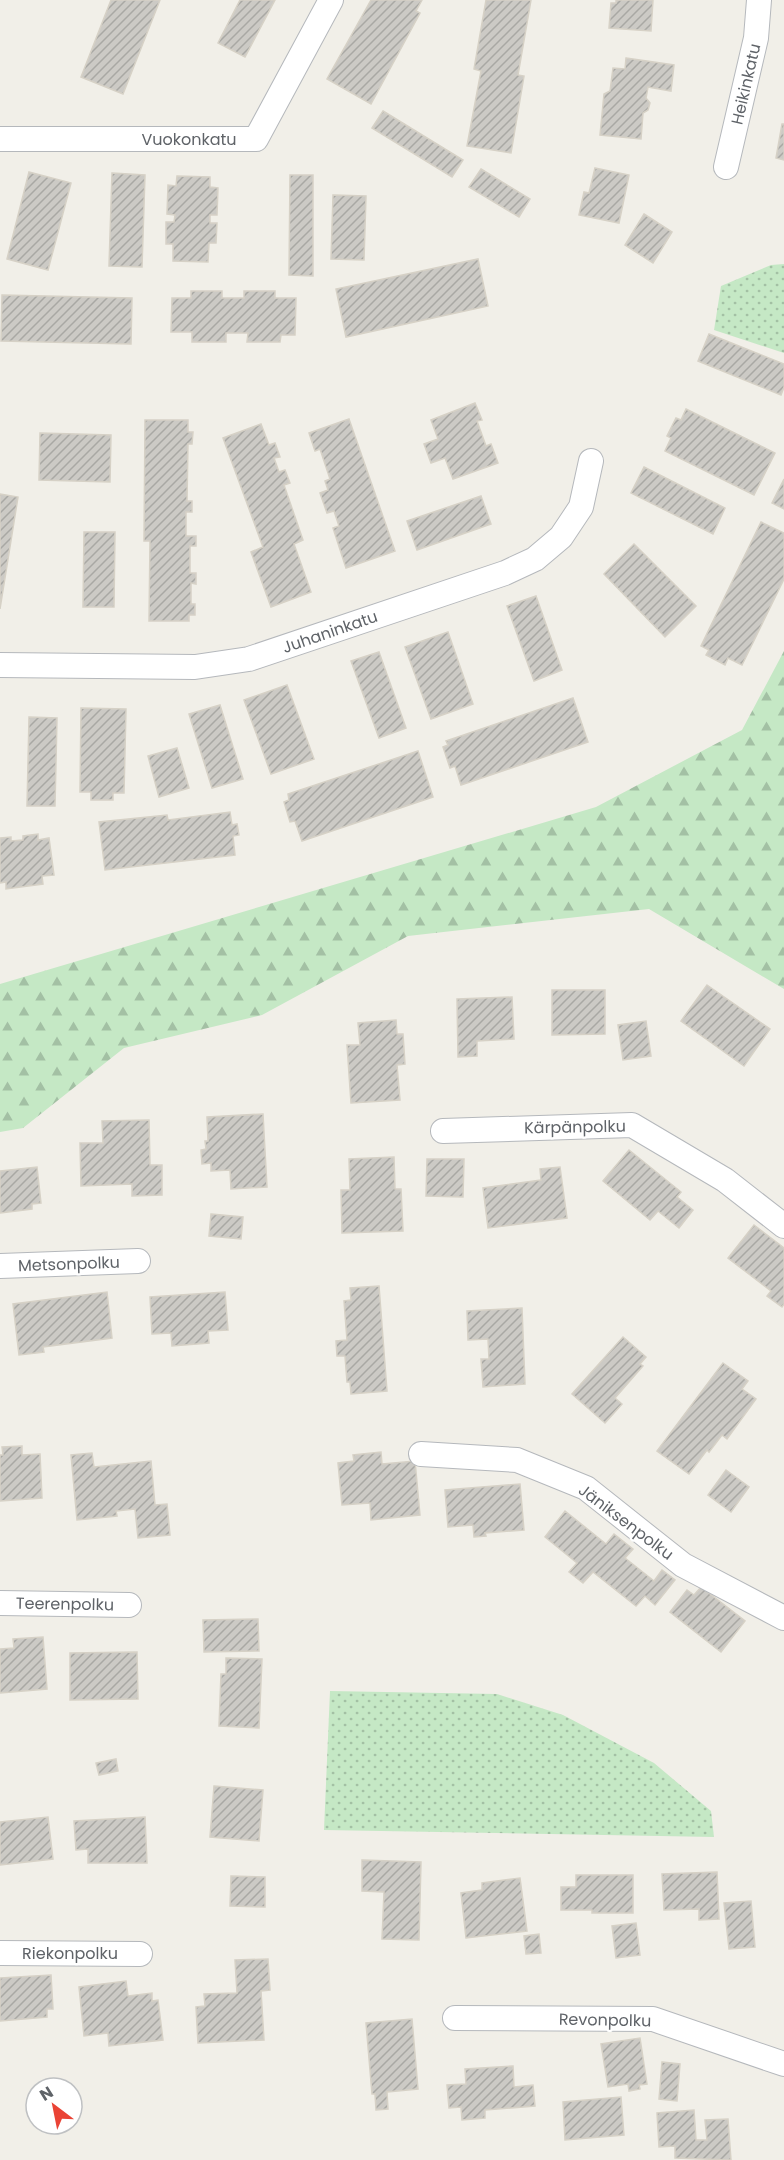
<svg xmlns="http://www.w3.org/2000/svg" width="784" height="2160" viewBox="0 0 784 2160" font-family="Poppins,sans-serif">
<defs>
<pattern id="forest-firs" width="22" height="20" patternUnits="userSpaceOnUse" patternTransform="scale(1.5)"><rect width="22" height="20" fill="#c5e8c5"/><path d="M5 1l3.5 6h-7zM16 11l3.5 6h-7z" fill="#a3c0a4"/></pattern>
<pattern id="park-dots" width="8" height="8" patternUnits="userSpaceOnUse" patternTransform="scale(1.5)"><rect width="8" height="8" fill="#c5e8c5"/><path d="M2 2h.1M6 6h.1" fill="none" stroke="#a3c0a4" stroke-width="1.8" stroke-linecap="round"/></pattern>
<pattern id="building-hatch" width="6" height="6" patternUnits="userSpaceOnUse" patternTransform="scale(1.5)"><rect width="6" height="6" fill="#cccac5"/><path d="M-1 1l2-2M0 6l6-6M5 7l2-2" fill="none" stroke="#a9a8a4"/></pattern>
</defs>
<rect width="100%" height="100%" fill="#f1efe8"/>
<!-- forest -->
<path fill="url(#forest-firs)" d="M784,651V989L649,909L408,936L262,1015L124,1048L23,1128L0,1132V984L596,807L742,730Z"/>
<!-- park -->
<g fill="url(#park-dots)">
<path d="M784,264V353L714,330L721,286L771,265Z"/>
<path d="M330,1691L497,1694L563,1715L654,1763L711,1811L714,1837L324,1830Z"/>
</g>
<!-- building -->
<g fill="url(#building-hatch)" stroke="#d6d1c6" stroke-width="1.5">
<path d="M111,0H160L123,94L81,77Z"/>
<path d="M240,0H275L245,57L218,43Z"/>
<path d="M371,0H422L416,11L420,13L371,104L327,79Z"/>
<path d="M486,0H531L518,75L524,76L511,153L467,146L481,71L474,69Z"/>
<path d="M616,0H653L651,31L609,28L611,3H616Z"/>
<path d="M626,58L674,65L671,91L648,87L646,98L650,103L648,110L643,113L641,139L600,135L604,94L610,91L613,68L625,69Z"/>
<path d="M383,111L463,160L452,177L372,128Z"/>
<path d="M782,124H784V160L776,158Z"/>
<path d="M595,168L629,175L619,223L579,215L584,192L589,193Z"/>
<path d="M481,169L530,199L519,217L469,187Z"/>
<path d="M29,172L71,183L48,270L7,259Z"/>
<path d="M112,173L145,175L142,267L109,266Z"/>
<path d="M290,175H313V276L289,275Z"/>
<path d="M177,176L210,177V187L218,188L217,215H210V223H217L216,243H209L208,262L173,261V244H166V222H174L175,215L167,214L168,185L176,186Z"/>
<path d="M333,195L366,196L364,260L331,259Z"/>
<path d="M644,214L672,232L653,263L625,245Z"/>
<path d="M478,259L488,306L346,337L336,289Z"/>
<path d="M191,291H222V298H244V291H275V298H296L295,335H281L280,342H247L248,333H226V342H192V332H171L172,298H191Z"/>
<path d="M2,295L132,298L131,344L1,341Z"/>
<path d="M709,334L784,364V387L781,395L698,361Z"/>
<path d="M475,403L482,420L477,421L486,446L491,444L498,463L453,479L445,458L431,463L424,444L438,439L431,420Z"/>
<path d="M686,409L775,453L754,495L665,451L671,438L667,436L676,418L681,420Z"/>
<path d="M349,419L395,551L346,568L333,528L339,526L334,511L327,513L320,493L328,490L325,481L330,479L320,449L315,451L309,433Z"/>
<path d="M145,420H188V432H193L192,444H188L187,501H192V512H186V536H196V546H190V573H196V584L191,583V604H195V615H189V621H149L150,541H144Z"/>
<path d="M261,424L269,445L275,443L280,457L274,458L279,472L285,470L290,483L284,485L303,540L294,544L311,592L271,607L251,552L263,547L223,438Z"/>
<path d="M40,433L111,435L110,482L39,480Z"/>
<path d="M644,467L725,508L713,534L631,493Z"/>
<path d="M784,479V509L772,503Z"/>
<path d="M0,494L18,497L0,609Z"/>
<path d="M481,496L491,524L417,550L407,521Z"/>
<path d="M761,522L784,533V579L742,665L728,658L725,665L706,655L709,650L701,646Z"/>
<path d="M84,532H115L114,607H83Z"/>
<path d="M634,544L696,606L665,637L604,574Z"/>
<path d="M536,596L562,670L534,681L507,606Z"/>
<path d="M448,632L473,704L431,719L405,647Z"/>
<path d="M379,652L406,728L379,738L351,661Z"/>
<path d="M287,685L314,759L271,774L244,700Z"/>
<path d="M573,698L588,742L461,785L455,766L450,768L443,747L448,745L446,741Z"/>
<path d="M220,705L243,779L212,788L189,714Z"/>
<path d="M81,708L126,709L124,793H113V800H91V792H80Z"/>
<path d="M29,717L57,718L55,806H27Z"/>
<path d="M177,748L189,788L159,797L148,756Z"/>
<path d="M418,751L433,797L302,841L295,821L290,822L284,802L289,800L288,794Z"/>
<path d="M230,812L232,825L237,824L239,835L233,836L235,855L105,870L99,822L167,815L168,820Z"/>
<path d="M38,834V840L49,838L54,875L42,876L43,884L6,889V882L0,883V838L11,837V841L23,840V836Z"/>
<path d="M707,985L770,1029L744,1066L681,1021Z"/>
<path d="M552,990H605V1034L552,1035Z"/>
<path d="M512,997L514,1039L477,1041V1056L458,1057L457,999Z"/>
<path d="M396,1020L397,1034H403L405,1064L397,1065L400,1100L351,1103L347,1045H360L358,1023Z"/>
<path d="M646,1021L651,1056L623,1060L618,1025Z"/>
<path d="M263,1114L267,1187L231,1189L230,1170L211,1171V1163L202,1164L201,1150L206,1149L205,1141H208L207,1117Z"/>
<path d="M149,1120L150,1165H162V1195L132,1196V1184L81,1186L80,1143H103L102,1121Z"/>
<path d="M629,1150L681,1192L677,1197L693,1210L679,1228L658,1211L650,1220L603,1181Z"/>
<path d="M394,1157L395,1189H401L403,1231L342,1233L341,1190H350L349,1159Z"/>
<path d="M427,1159H464L463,1197L426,1196Z"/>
<path d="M37,1167L41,1203L32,1204V1209L0,1213V1171Z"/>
<path d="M560,1167L567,1218L488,1228L483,1188L541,1180L540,1169Z"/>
<path d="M211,1214L243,1217L241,1239L209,1236Z"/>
<path d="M754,1225L784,1248V1304L782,1307L767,1296L771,1291L728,1258Z"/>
<path d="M379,1286L387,1391L351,1394L350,1382H347L345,1356H337L336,1341L347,1340L344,1301L351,1300L350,1288Z"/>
<path d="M107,1292L112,1338L43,1347L44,1352L19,1355L13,1304Z"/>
<path d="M225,1292L228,1330L208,1331L209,1343L172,1346L171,1333L152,1334L150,1297Z"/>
<path d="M522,1308L525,1384L483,1387L481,1359H489L488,1339L468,1340L467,1311Z"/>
<path d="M623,1337L646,1357L640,1364L643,1366L615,1398L622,1404L605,1423L572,1394Z"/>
<path d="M723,1363L748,1381L742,1389L756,1399L727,1439L722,1435L709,1452L707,1450L689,1474L657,1451Z"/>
<path d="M22,1446V1455L40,1454L42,1498L0,1501V1455H3L2,1447Z"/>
<path d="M381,1452L382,1464L415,1461L420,1515L371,1520L370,1503L342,1505L338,1463L354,1461L353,1455Z"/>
<path d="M92,1453L94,1467L151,1461L155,1505L167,1504L170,1535L138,1538L135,1509L116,1511L117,1516L77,1520L71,1455Z"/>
<path d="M726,1470L749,1487L731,1512L708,1495Z"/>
<path d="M520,1484L524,1530L485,1533L486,1536L474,1537L473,1525L448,1527L445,1490Z"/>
<path d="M565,1511L606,1544L614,1534L633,1549L625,1558L654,1581L662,1570L675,1580L655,1605L645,1596L636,1606L593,1572L583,1583L569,1572L577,1563L545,1537Z"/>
<path d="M701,1587L745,1621L721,1652L670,1612L687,1590L694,1595Z"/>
<path d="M258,1619L259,1651L204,1652L203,1620Z"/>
<path d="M43,1637L47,1689L0,1693V1649L14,1648L13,1639Z"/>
<path d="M137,1652L138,1699L70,1700V1653Z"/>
<path d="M226,1658L262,1659L259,1728L219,1726L221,1674H226Z"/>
<path d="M116,1759L118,1771L99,1775L96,1763Z"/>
<path d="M214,1786L263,1790L259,1841L210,1837Z"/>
<path d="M48,1817L53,1859L0,1865V1822Z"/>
<path d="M145,1817L147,1863H88V1849L76,1850L74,1821Z"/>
<path d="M362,1860L421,1862L419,1940L382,1939L384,1892L362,1891Z"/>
<path d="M717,1872L719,1919L699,1920V1909L664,1910L662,1874Z"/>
<path d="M576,1875H633V1913H592V1910H561V1887H576Z"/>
<path d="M231,1876L265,1877V1907L230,1906Z"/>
<path d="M520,1878L527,1931L466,1938L461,1893L482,1890V1883Z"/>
<path d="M751,1901L755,1947L729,1949L724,1903Z"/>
<path d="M636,1923L640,1955L616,1958L612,1926Z"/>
<path d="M539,1934L541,1953L526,1954L524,1936Z"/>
<path d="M268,1959L270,1990L261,1991L264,2040L198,2043L196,2007L205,2006L204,1994L237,1993L235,1960Z"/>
<path d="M51,1975L53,2009H47V2017L0,2021V1978Z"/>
<path d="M126,1981L128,1996L152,1993V2001L158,2000L163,2040L109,2046L108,2033L84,2036L79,1987Z"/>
<path d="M412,2019L418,2089L387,2092L388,2109L376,2110L375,2094H372L366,2023Z"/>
<path d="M640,2038L647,2084L639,2085L640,2089L629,2091L628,2084L608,2087L601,2044Z"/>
<path d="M662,2062L680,2064L677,2101L659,2099Z"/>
<path d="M513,2066L514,2087L533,2085L535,2106L485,2110V2118L462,2120L461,2107L449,2108L447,2085L466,2084L465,2069Z"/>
<path d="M621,2097L624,2135L565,2140L563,2102Z"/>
<path d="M694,2110L696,2140H707L705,2120L728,2119L731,2160L675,2158V2146L659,2147L657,2113Z"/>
</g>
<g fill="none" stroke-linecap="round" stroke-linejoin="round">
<defs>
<g id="street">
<path d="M0,139H256L331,0"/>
<path d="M726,167L756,38L759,0"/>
<path d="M0,665L195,667L249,659L505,573L535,559L561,537L581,507L591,461"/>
<path d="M443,1131L632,1125L725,1180L784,1226"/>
<path d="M0,1266L138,1261"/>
<path d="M421,1454L517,1460L586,1488L683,1565L784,1618"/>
<path d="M0,1603L129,1605"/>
<path d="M0,1953L140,1954"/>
<path d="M455,2018L653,2019L784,2064"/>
</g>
</defs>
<!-- street casing -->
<use href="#street" stroke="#b5b8bc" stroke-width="26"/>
<!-- street -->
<use href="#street" stroke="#fff" stroke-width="24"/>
</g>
<g text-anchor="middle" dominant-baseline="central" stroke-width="4.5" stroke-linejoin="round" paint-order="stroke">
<!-- street labels -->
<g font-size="16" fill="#5f6368" stroke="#fff">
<text transform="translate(746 84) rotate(-77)">Heikinkatu</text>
<text x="189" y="139">Vuokonkatu</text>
<text transform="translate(330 632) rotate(-19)">Juhaninkatu</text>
<text transform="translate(575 1127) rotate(-1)">Kärpänpolku</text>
<text transform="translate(69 1264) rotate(-2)">Metsonpolku</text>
<text transform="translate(626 1522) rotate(37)">Jäniksenpolku</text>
<text transform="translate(65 1604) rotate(1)">Teerenpolku</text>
<text x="70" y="1953">Riekonpolku</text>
<text transform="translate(605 2020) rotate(1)">Revonpolku</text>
</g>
</g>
<!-- north arrow -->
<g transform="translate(54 2106) rotate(328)"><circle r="28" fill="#ffffff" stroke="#bfc1c3" stroke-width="1.5"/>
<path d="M0-4.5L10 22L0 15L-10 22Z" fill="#ea4335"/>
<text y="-9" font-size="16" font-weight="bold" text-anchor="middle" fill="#5f6368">N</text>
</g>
</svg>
